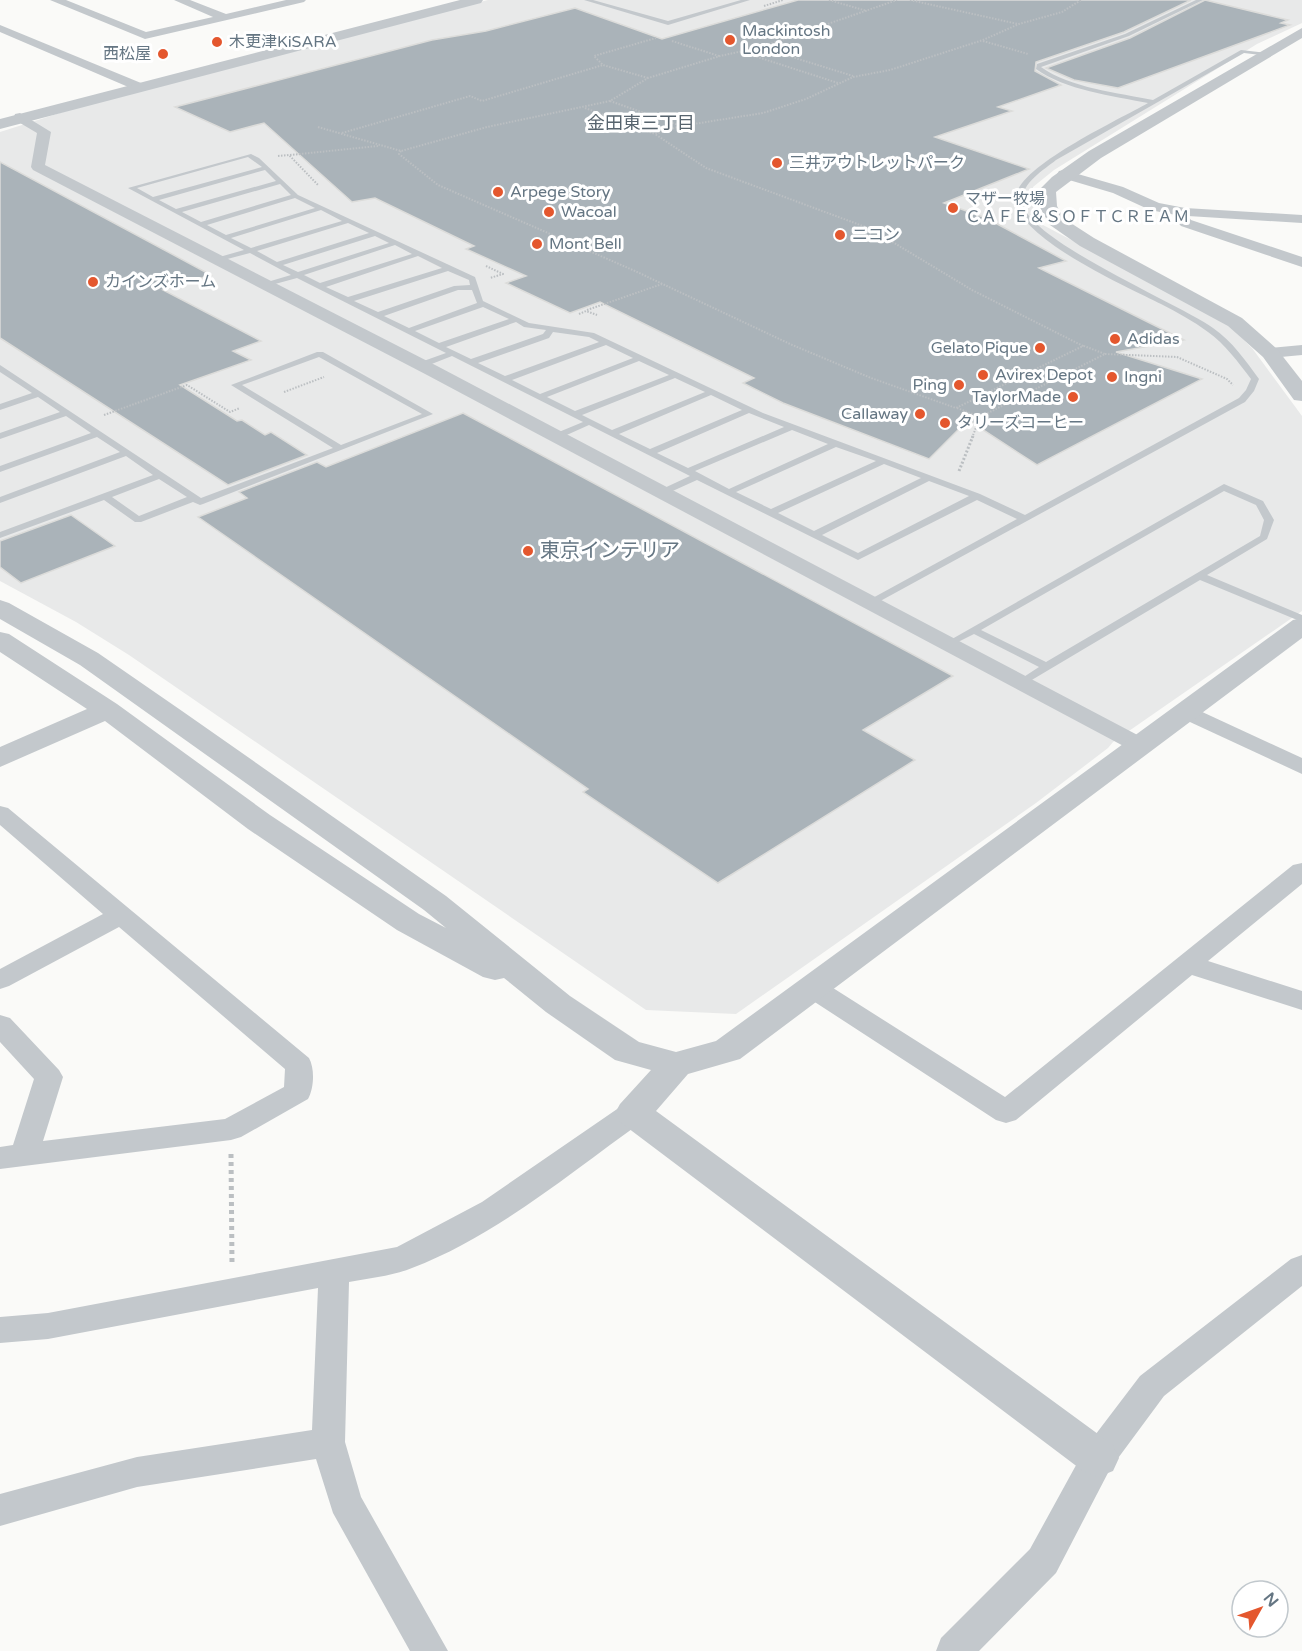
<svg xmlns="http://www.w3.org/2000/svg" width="1302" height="1651" viewBox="0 0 1302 1651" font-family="'Varela Round','Noto Sans JP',sans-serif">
<rect width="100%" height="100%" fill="#fafaf8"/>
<!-- built -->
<path fill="#e8e9e9" d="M488,0H1302V23L1257,44L1054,170L1033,187L1032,205L1043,225L1223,320L1252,348L1302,416V611L1113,742L1108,748L1036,803L736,1014L646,1010L129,655L76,622L0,581V132L85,105Z"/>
<!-- building -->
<g fill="#aab3b9" stroke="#dcdcda" stroke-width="1.5">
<path d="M798,0H1191L1124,32L1036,62L1035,71L1061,85L998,107L1012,111L935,137L1029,169L944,203L986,218L1066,261L1039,268L1184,340L1116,352L1202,379L1037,465L968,420L929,459L783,403L743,383L754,378L600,302L570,313L506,283L526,276L466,249L474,246L375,198L352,202L264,123L230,132L175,107L432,40L486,31L575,8L662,39Z"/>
<path d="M1205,0L1288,20L1281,23L1290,25L1118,88L1074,80L1046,68L1130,38Z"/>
<path d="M0,162L211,275L163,290L261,341L233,351L251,360L180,385L237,421L242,420L265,435L271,432L307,455L228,485L0,338Z"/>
<path d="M463,413L953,676L863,730L915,760L718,883L583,792L588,789L198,517L247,498L239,492L317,462L326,467Z"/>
<path d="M71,515L115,546L21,583L0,567V541Z"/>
</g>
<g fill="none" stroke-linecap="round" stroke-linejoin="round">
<!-- path-far2 -->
<g stroke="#bbbfc2" stroke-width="2" stroke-dasharray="1.5 1.5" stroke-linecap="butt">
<path d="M829,0L867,11"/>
<path d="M910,0L1018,24"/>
<path d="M764,6L783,0"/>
<path d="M672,41L719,56"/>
<path d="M983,41L1028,54"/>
<path d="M763,48L853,76"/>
<path d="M745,53L838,83"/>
<path d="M648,78L603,65L594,56L656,38"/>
<path d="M610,101L681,126"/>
<path d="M585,108L655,134"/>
<path d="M318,127L401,151L487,127L610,101L648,78L720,56L761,47L897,0"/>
<path d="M342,133L470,96L482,101L603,65"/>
<path d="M401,151L399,154L438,185L635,271L790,344L871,378L956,408L1083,346L972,290L871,229L706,168L655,134L681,126L763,113L806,99L853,77L890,70L983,40L1019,24L1062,12L1081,0"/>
<path d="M290,155L378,146"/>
<path d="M278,156L289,155L318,185"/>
<path d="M486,266L503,274L490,278"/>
<path d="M587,310L662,284"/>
<path d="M579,314L586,311L597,315"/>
<path d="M1105,354L1177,357L1227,379L1233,385"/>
<path d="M284,392L324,377"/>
<path d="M957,408L980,417L1105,354L1084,346"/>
<path d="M104,415L187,385L230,412L240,408"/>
<path d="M972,438L980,417"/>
</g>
<!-- path-far1 -->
<path stroke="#bbbfc2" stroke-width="3" stroke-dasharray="2 2" stroke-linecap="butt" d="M959,471L973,436"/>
<!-- path -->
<path stroke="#bbbfc2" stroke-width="5" stroke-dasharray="4 4" stroke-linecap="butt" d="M231,1154L232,1264"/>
<!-- service -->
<g fill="#c3c8cc" fill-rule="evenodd">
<path d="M584,0H593L668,21L741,0H750L668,25Z"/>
<path d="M1196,0H1203L1129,36L1041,67C1070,88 1119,93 1153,100L1241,50L1267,53L1269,56L1244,53L1056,160C1044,170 1022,182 1022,201C1024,239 1180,304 1213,328C1232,341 1246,361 1259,379L1254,391L1245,402L873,605L869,604L868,602L869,600L1017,519L977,500L858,560L697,480L666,494H660V490L690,476L589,425L560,438H554V434L583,422L452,356L424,367H418V363L446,353L297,278L264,287V283L291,275L250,253L216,262V258L244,250L128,188L251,154L259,158L298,195L475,277L483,301L529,323L594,333L763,413L980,494L1025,515L1239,398L1246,390L1251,379C1238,362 1225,344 1208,332C1193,321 1177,312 1161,304C1132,289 1001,232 1017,192C1028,162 1118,120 1148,103C1113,96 1065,90 1036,69L1037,64L1125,34ZM248,157L262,167L153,197L137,188ZM265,170L276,181L176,209L159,200ZM280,184L291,195L201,222L182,212ZM295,198L315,208L226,235L207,225ZM321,210L342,221L251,248L231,238ZM348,223L369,233L277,262L257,251ZM375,236L389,243L298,272L283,265ZM395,245L412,254L320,283L304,275ZM418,256L442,268L348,297L326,287ZM448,271L469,280L470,285L454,286L378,312L354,301ZM458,290H472L477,303L409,328L384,316ZM483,307L509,319L439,343L415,331ZM516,322L524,327L546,330L543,334L471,359L446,347ZM553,332L589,337L599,342L505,376L478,363L549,338ZM606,345L633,358L540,394L512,380ZM639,361L669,375L575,411L547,397ZM675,378L705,392L612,430L582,415ZM711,395L742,410L650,449L619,434ZM749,413L784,427L688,468L657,453ZM792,430L828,444L729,489L695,471ZM836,447L876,461L771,509L736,492ZM884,464L921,478L814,531L778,513ZM929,481L969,496L858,553L822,535Z"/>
<path d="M317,352H323L433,414L203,504L200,505L193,502L141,522H135L104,500L0,538V532L153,475L126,456L0,503V497L120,452L97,437L0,472V466L91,433L66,416L0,439V433L60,412L38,397L0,410V404L32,393L0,372V365L201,498L333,448L231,385ZM319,357L422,414L341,445L242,385ZM159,479L187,497L139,516L112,497Z"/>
<path d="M1224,484L1263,501L1274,520L1267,539L1207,575L1302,615V622L1200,580L1025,684H1017L1016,682L1039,667L974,634L950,646L945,643ZM1224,491L1256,505L1264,520L1260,536L1046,662L981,630Z"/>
</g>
<!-- minor -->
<g fill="#c3c8cc" fill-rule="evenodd">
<path d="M50,0H66L146,32L213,17L174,0H190L226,14L286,0H306L304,2L145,39Z"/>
<path d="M0,25L141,83L143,86L137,90L133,89L0,32Z"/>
<path d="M20,113L51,132L45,165L439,367L1147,740L1150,745L1147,750L1139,752L1131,750L427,375L33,170L31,167L37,133L15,120L14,117L15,114Z"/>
<path d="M1064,170L1123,187L1159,203L1185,208L1302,215V223L1188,216L1191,220L1302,257V267L1181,226L1174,218L1176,215L1150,210L1113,193L1059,177L1057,174L1059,171Z"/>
<path d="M1302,345V355L1270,358L1262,353L1270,348Z"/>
<path d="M1185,704L1302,758V774L1177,716L1174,711L1177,706Z"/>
<path d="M0,806L8,808L309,1058C315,1069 314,1088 308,1099L241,1137L231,1140L0,1169V1147L13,1145L34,1079L0,1042V1015L10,1018L59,1070L63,1077L43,1141L225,1119L284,1087L285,1069L119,927L9,986L0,989V969L103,914L0,825Z"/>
<path d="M1302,863V884L1208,961L1302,991V1010L1192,975L1016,1120L1006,1123L996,1120L804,995L800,988L804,981L813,979L822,981L1005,1097L1293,865Z"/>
<path d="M633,1102L643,1105L647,1113L643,1121C570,1173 496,1236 412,1268C392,1276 370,1278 349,1282L345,1442L361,1497L448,1651H410L333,1513L316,1459L137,1487L0,1526V1494L137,1457L312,1430L318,1288L48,1339L0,1343V1317L48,1313L397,1247L482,1202L623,1105Z"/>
<path d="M1302,1255V1286L1164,1396L1110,1469L1056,1573L979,1651H936L941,1638L1030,1549L1086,1447L1140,1376L1291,1259Z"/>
</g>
<!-- tertiary -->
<g fill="#c3c8cc" fill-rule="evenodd">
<path d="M460,0H483L481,3L0,129V119Z"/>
<path d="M1302,28V38L1101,158L1056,192L1057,206L1063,218L1094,238L1242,318L1277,349L1302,381V401L1294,400L1263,357L1228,326L1080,246L1050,225L1039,206L1038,191L1052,177L1089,151Z"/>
<path d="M0,600L9,603L98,653L182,711L446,896L570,996L639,1042L676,1052L716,1041L1293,620L1302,618V638L740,1059L688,1074L656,1111L1113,1445L1119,1458L1113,1471L1098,1477L1083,1471L620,1122L615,1113L620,1104L651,1070L615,1060L546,1012L504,978L495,980L483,977L397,930L248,829L105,721L0,767V747L87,709L0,652V632L9,634L117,704L270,815L419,914L446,928L424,910L80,665L0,619Z"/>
</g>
</g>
<!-- markers -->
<g fill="#e4572e" stroke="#fff" stroke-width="2">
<circle cx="730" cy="40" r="6"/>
<circle cx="217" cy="42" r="6"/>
<circle cx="163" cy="54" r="6"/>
<circle cx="777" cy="163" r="6"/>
<circle cx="498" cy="192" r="6"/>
<circle cx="953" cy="208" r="6"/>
<circle cx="549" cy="212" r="6"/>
<circle cx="840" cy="235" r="6"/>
<circle cx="537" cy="244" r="6"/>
<circle cx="93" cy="282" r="6"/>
<circle cx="1115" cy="339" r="6"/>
<circle cx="1040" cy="348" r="6"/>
<circle cx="983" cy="375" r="6"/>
<circle cx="1112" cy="377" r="6"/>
<circle cx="959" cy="385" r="6"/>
<circle cx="1073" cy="397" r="6"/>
<circle cx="920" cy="414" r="6"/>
<circle cx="945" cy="423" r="6"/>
<circle cx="528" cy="551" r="6"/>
</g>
<g text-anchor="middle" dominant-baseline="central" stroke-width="6" stroke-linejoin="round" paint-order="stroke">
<!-- far-poi labels -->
<g font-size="16" fill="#657683" stroke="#fff" text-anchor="start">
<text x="742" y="31">Mackintosh<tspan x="742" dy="18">London</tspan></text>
<text x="229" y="42">木更津KiSARA</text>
<text x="151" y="54" text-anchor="end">西松屋</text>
<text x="789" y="163">三井アウトレットパーク</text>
<text x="510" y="192">Arpege Story</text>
<text x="965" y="199">マザー牧場<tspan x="965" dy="18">ＣＡＦＥ＆ＳＯＦＴＣＲＥＡＭ</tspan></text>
<text x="561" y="212">Wacoal</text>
<text x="852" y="235">ニコン</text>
<text x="549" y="244">Mont Bell</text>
<text x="105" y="282">カインズホーム</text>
<text x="1127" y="339">Adidas</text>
<text x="1028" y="348" text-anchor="end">Gelato Pique</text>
<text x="995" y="375">Avirex Depot</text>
<text x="1124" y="377">Ingni</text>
<text x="947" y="385" text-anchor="end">Ping</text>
<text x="1061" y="397" text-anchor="end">TaylorMade</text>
<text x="908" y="414" text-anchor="end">Callaway</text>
<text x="957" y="423">タリーズコーヒー</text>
</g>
<!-- far-neighbourhood labels -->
<g font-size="18" fill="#57646e" stroke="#fff">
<text x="641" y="123">金田東三丁目</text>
</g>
<!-- poi labels -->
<g font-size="20" fill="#657683" stroke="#fff" text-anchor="start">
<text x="540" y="551">東京インテリア</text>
</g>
</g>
<!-- north arrow -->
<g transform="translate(1260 1609) rotate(50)"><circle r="28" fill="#ffffff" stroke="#c1c8cd" stroke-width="1.5"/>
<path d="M0-4.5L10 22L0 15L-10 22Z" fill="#e4572e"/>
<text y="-9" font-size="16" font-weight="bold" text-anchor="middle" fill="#657683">N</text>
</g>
</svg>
